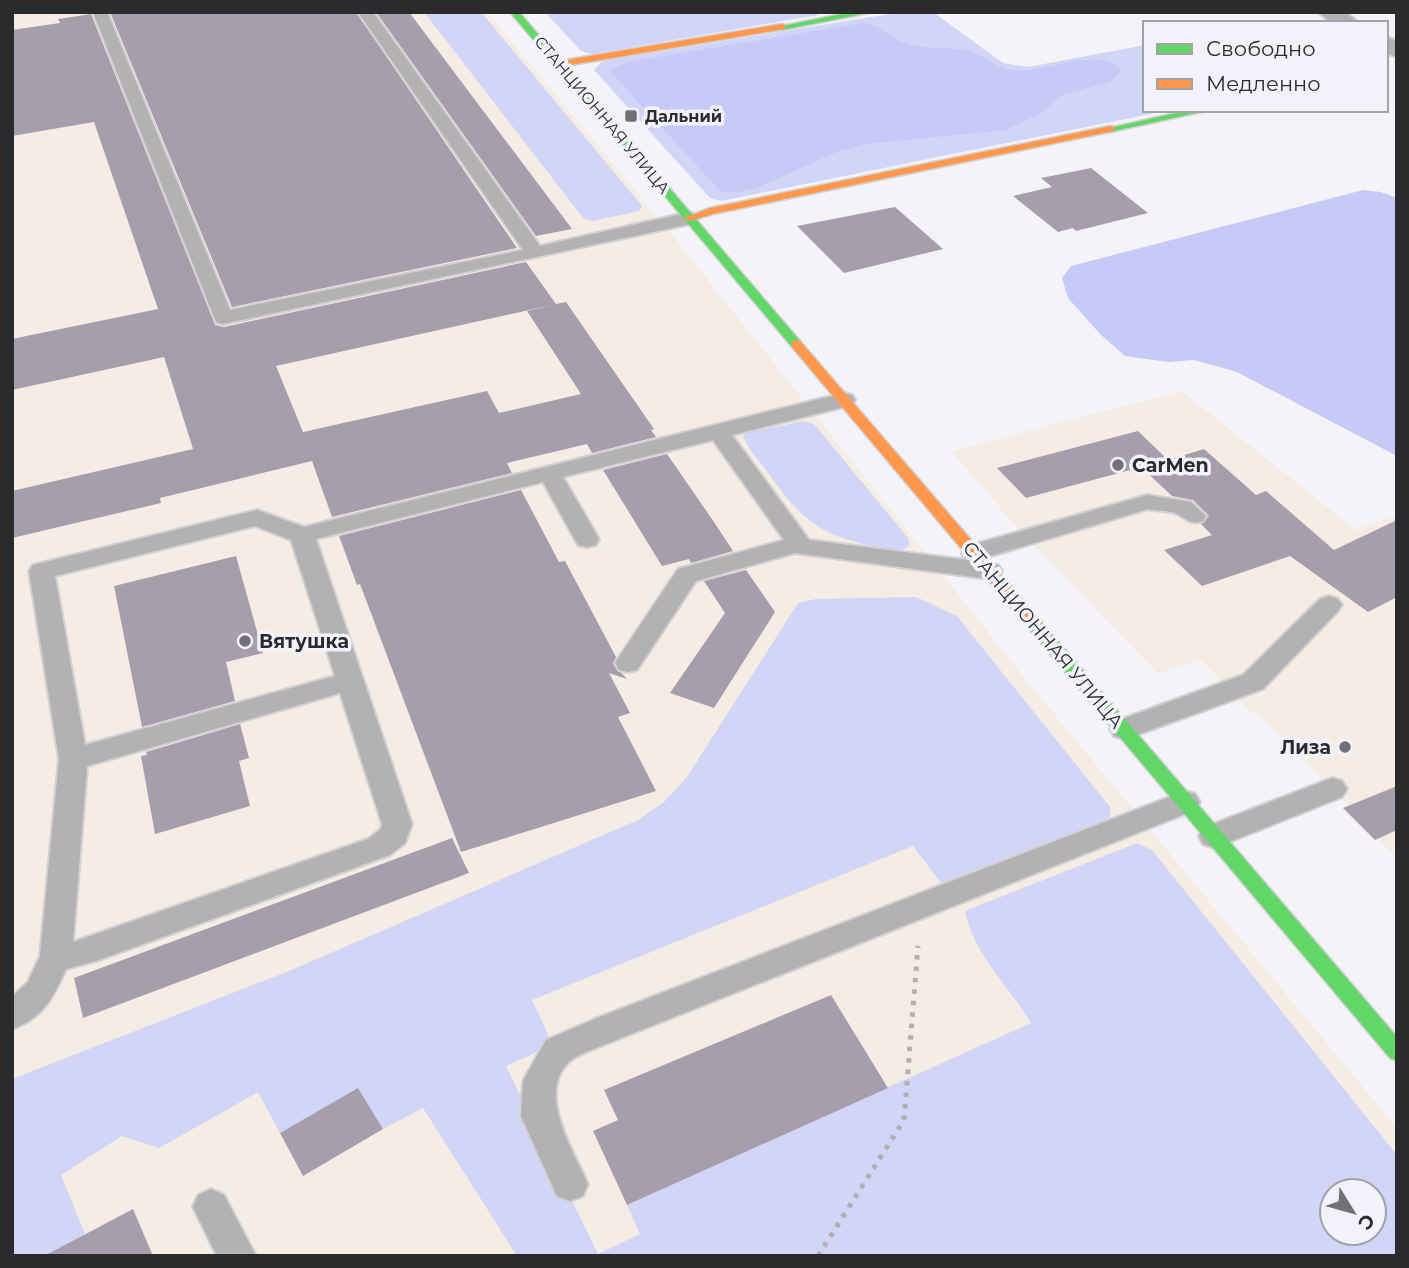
<svg xmlns="http://www.w3.org/2000/svg" width="1409" height="1268" viewBox="0 0 1409 1268" font-family="Montserrat,sans-serif">
<rect width="100%" height="100%" fill="#f4f4f8"/>
<!-- industrial -->
<g fill="#f5ede4" fill-rule="evenodd">
<path d="M12,12H487L673,236L1036,692L1397,1128V1256H12ZM1332,1191H1374V1233H1332Z"/>
<path d="M1182,391L1356,530L1397,515V857L1343,808L1347,805L1254,711L1250,712L1200,659L1158,674L1020,531L951,451Z"/>
</g>
<!-- green -->
<g fill="#d1d5f7" fill-rule="evenodd">
<path d="M424,12H481L642,206L639,211L593,221L584,219Z"/>
<path d="M545,12H815L818,15L592,54L581,51Z"/>
<path d="M902,12H933L1003,63L1028,67L1145,45V110H1170L721,201L710,198L594,70L602,61Z"/>
<path d="M803,421L814,424L908,538L910,545L898,552C831,537 812,534 771,477C762,464 749,451 743,436L746,433Z"/>
<path d="M916,597L957,616L1110,807V818L941,883L913,846L532,1000L553,1045L506,1066L598,1254L640,1234L627,1205L1031,1023C1009,986 974,955 965,911L1137,843L1152,850L1397,1155V1256H517L423,1108L383,1129L358,1089L280,1133L258,1092L159,1148L122,1136L61,1175L85,1234L46,1256H12V1079L289,971L638,820L664,802L687,777L798,603L816,599ZM1332,1191H1374V1233H1332Z"/>
</g>
<!-- forest -->
<g fill="#c5caf7">
<path d="M862,23C887,27 891,40 910,45C930,50 951,46 970,51C986,56 995,69 1014,70C1049,74 1087,47 1119,67L1120,72L1110,82L1062,95L1042,113L1005,130L865,144L834,153L757,188L740,192H721L609,70L628,62Z"/>
<path d="M1363,190L1381,192L1397,198V456L1237,372L1194,360L1168,362L1125,356L1100,334L1068,298L1062,278L1071,266Z"/>
</g>
<!-- building -->
<g fill="#a69ead" fill-rule="evenodd">
<path d="M110,12H356L517,248L232,307Z"/>
<path d="M376,12H409L572,229L536,236Z"/>
<path d="M91,14L215,325L224,327L526,262L556,304L566,302L654,429L651,430L656,437L592,453L587,444L507,463L512,473L332,517L312,461L160,498L161,503L12,538V491L193,449L164,357L12,390V339L158,309L94,122L12,136V30L60,23L58,19ZM556,304L527,311L581,394L499,413L487,391L303,432L276,366Z"/>
<path d="M1091,168L1148,213L1076,231L1073,228L1058,232L1013,196L1052,187L1041,178Z"/>
<path d="M895,207L943,249L844,273L797,226Z"/>
<path d="M1138,431L1168,460L1204,449L1256,495L1266,491L1334,550L1397,520V597L1368,612L1290,556L1202,586L1164,550L1212,535L1201,524L1209,516L1193,500L1172,496L1141,467L1160,462L1026,498L997,468Z"/>
<path d="M667,454L714,522L733,551L691,563L689,559L662,566L603,470Z"/>
<path d="M521,490L559,562L565,561L616,657L613,664L627,679L609,673L630,713L618,717L656,791L461,852L360,584L357,585L339,536Z"/>
<path d="M236,556L263,653L226,662L235,701L142,727L114,586Z"/>
<path d="M746,570L775,612L714,708L670,693L725,613L704,581Z"/>
<path d="M240,724L249,758L239,761L250,806L155,834L141,756L147,755L146,752Z"/>
<path d="M1397,786V830L1375,840L1343,808Z"/>
<path d="M452,838L469,873L83,1018L74,978Z"/>
<path d="M831,995L888,1088L627,1205L593,1131L618,1120L604,1090Z"/>
<path d="M358,1088L383,1129L303,1176L280,1133Z"/>
<path d="M133,1209L153,1256H44Z"/>
</g>
<g fill="none" stroke-linecap="round" stroke-linejoin="round">
<defs>
<g id="lane">
<path d="M93,12H107L230,310L523,250L358,12H373L540,246L690,212L699,218L690,224L223,324L216,322Z"/>
<path d="M844,393L852,395L855,400L852,405L732,435L809,540L974,561L965,559L962,553L965,547L1147,495L1191,502L1206,516L1203,521C1189,525 1187,519 1177,514C1169,510 1156,511 1148,509L974,561L998,565L1002,571L998,577L989,579L795,553L696,581L637,670L628,672L619,670L615,663L678,569L784,540L713,440L563,477L599,539L596,545L587,547L578,545L543,482L316,539L412,824L405,843L390,855L96,961L66,969C53,998 43,1018 12,1029V997L28,982L40,956L59,759L29,571L33,565L257,510L304,527ZM255,526L291,540L335,676L85,745L55,576ZM340,693L382,824L381,829L368,839L73,942L87,766Z"/>
<path d="M1329,596L1338,599L1342,605L1338,611L1263,689L1134,736L1124,739L1114,736L1110,729L1114,722L1243,675L1320,599Z"/>
<path d="M1332,778L1342,781L1347,789L1342,797L1214,848L1203,844L1199,836L1203,828Z"/>
<path d="M1185,791L1195,794L1200,802L1195,810L621,1038C608,1044 581,1052 570,1061C535,1092 574,1152 588,1184L583,1196L570,1201L557,1196L521,1116L523,1081L546,1040L597,1018Z"/>
<path d="M211,1189L224,1195L256,1256H217L193,1207L198,1195Z"/>
</g>
<g id="street">
<path d="M1318,12H1345L1359,23H1332Z"/>
<path d="M1386,37L1397,41V57L1386,53Z"/>
</g>
<g id="fast">
<path d="M510,12H519L800,341V347H792Z"/>
<path d="M852,12H873L782,30L777,27Z"/>
<path d="M1189,110H1210L1110,132L1105,129Z"/>
<path d="M1034,619L1040,620L1397,1037V1061L1390,1058L1028,628L1026,624Z"/>
</g>
<g id="slow">
<path d="M782,24L785,25V29L559,67L554,64L559,61Z"/>
<path d="M1110,126L1114,127V131L713,214L690,221L684,218L710,208Z"/>
<path d="M796,340L800,341L1040,620L1042,624L1040,628H1028L792,347V341Z"/>
</g>
</defs>
<!-- lane casing -->
<use href="#lane" stroke="#d1d1d3" stroke-width="4"/>
<!-- street casing -->
<use href="#street" stroke="#d1d1d3" stroke-width="4"/>
<!-- fast casing -->
<use href="#fast" stroke="#d1d1d3" stroke-width="3"/>
<!-- slow casing -->
<use href="#slow" stroke="#d1d1d3" stroke-width="3"/>
<!-- path -->
<path stroke="#b1b0b1" stroke-width="5" stroke-dasharray="4.5 7" stroke-linecap="butt" d="M818,1256L904,1120L918,946"/>
<!-- lane -->
<use href="#lane" fill="#b3b1b2" fill-rule="evenodd"/>
<!-- street -->
<use href="#street" fill="#b3b1b2" fill-rule="evenodd"/>
<!-- fast -->
<use href="#fast" fill="#63d668" fill-rule="evenodd"/>
<!-- slow -->
<use href="#slow" fill="#ff974d" fill-rule="evenodd"/>
</g>
<!-- markers -->
<g fill="#717175" stroke="#f2f3fa" stroke-width="2.5">
<rect x="624" y="109" width="14" height="14" rx="3.5"/>
<circle cx="1118" cy="465" r="7"/>
<circle cx="245" cy="641" r="7"/>
<circle cx="1345" cy="747" r="7"/>
</g>
<g text-anchor="middle" dominant-baseline="central" stroke-width="7" stroke-linejoin="round" paint-order="stroke">
<!-- far-street labels -->
<g font-size="16" fill="#2b2b2e" stroke="#f2f3fa">
<text transform="translate(602 115) rotate(50)">СТАНЦИОННАЯ УЛИЦА</text>
</g>
<!-- far-poi labels -->
<g font-size="16" font-weight="bold" fill="#2b2b2e" stroke="#f2f3fa" text-anchor="start">
<text x="645" y="116">Дальний</text>
</g>
<!-- poi labels -->
<g font-size="19" font-weight="bold" fill="#2b2b2e" stroke="#f2f3fa" text-anchor="start">
<text x="1132" y="465">CarMen</text>
<text x="259" y="641">Вятушка</text>
<text x="1331" y="747" text-anchor="end">Лиза</text>
</g>
<!-- street labels -->
<g font-size="19" fill="#2b2b2e" stroke="#f2f3fa">
<text transform="translate(1043 635) rotate(50)">СТАНЦИОННАЯ УЛИЦА</text>
</g>
</g>
<!-- border -->
<rect width="1409" height="1268" fill="none" stroke="#2b2b2e" stroke-width="28"/>
<!-- legend -->
<rect x="1143" y="21" width="245" height="91" fill="#f2f3fa" stroke="#a2a3a8" stroke-width="2"/>
<rect x="1157" y="44" width="35" height="10" fill="#63d668" stroke="#a2a3a8" stroke-width="2"/>
<text x="1206" y="56" font-size="21" fill="#2b2b2e">Свободно</text>
<rect x="1157" y="79" width="35" height="10" fill="#ff974d" stroke="#a2a3a8" stroke-width="2"/>
<text x="1206" y="91" font-size="21" fill="#2b2b2e">Медленно</text>
<!-- north arrow -->
<g transform="translate(1353 1212) rotate(127)"><circle r="33" fill="#f2f3fa" stroke="#a2a3a8" stroke-width="2"/>
<path d="M0-5L12 26L0 18L-12 26Z" fill="#717175"/>
<text y="-10" font-size="19" font-weight="bold" text-anchor="middle" fill="#2b2b2e">С</text>
</g>
</svg>
